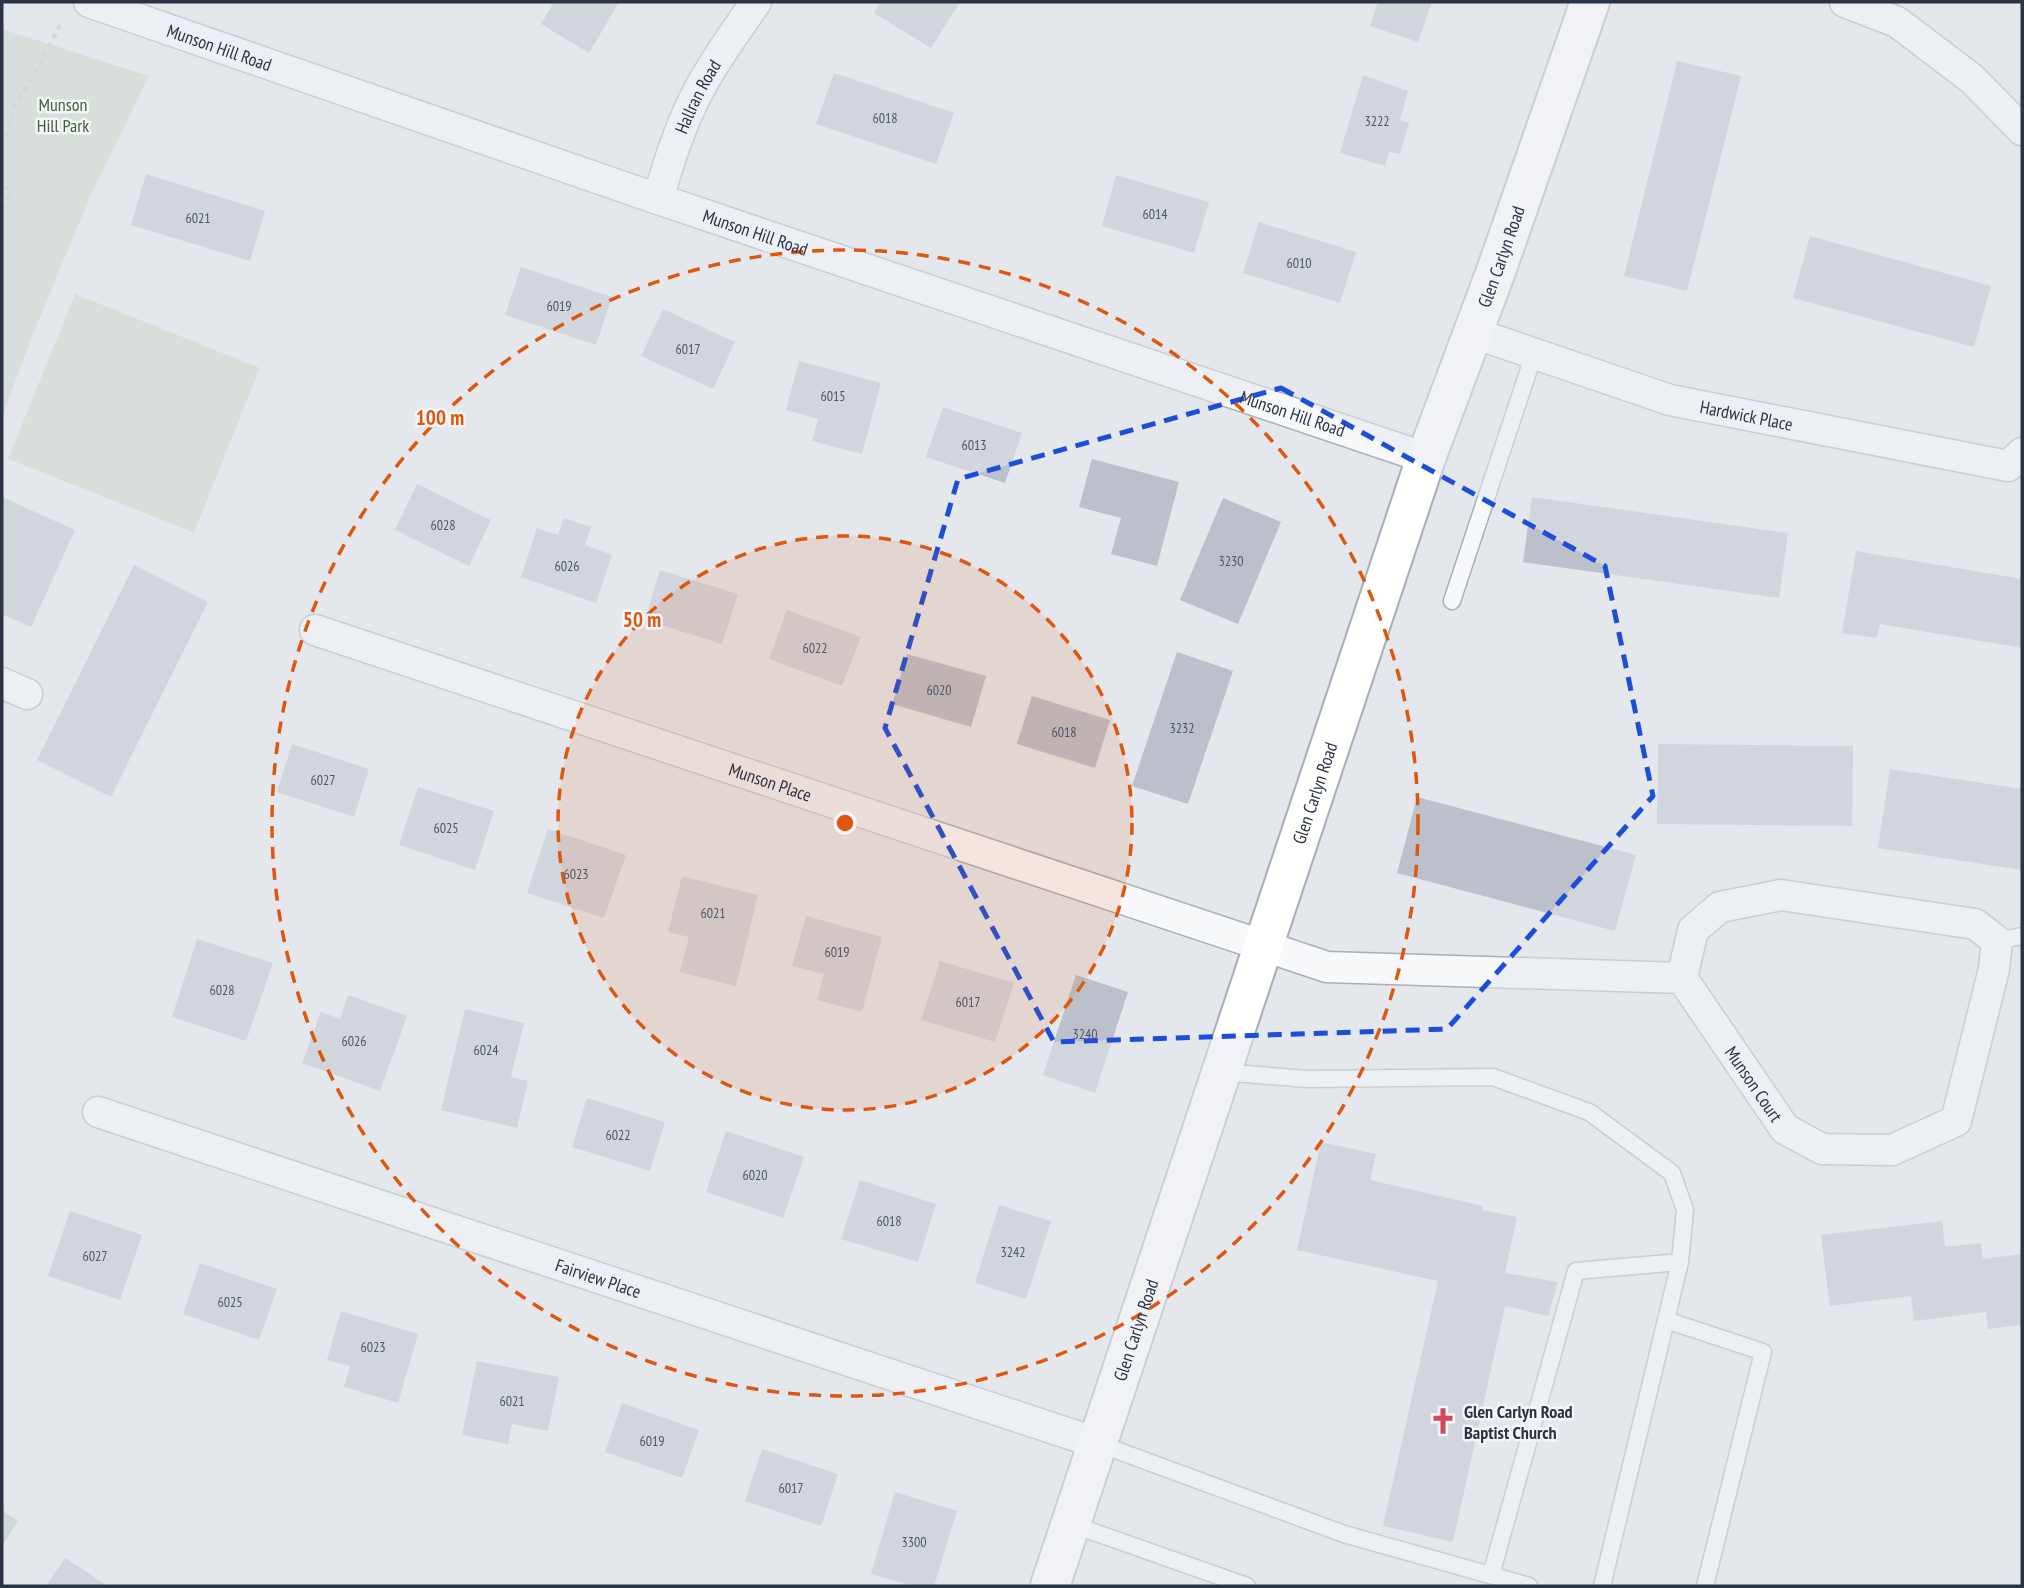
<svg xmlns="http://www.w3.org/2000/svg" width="2024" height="1588" viewBox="0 0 2024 1588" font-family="'PT Sans Narrow',sans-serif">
<rect width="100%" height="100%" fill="#e4e7ec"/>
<!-- green -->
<g fill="#c9d6c5">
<path d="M2,29L149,76L89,199L31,339L2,417Z"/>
<path d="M75,294L260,368L194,533L8,459Z"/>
</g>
<!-- building -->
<g fill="#bbc0ca">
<path d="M554,2H619L589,53L541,24Z"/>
<path d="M880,2H960L931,48L874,13Z"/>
<path d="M1378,2H1432L1418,42L1370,26Z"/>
<path d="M1677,61L1741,76L1687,291L1624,276Z"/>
<path d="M834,73L954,113L936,164L816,124Z"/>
<path d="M1363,75L1408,91L1400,120L1409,123L1400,154L1389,152L1385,166L1340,153Z"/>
<path d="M146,174L265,211L250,261L131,225Z"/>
<path d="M1116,175L1209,202L1194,253L1102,226Z"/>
<path d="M1259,222L1356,252L1340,303L1243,273Z"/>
<path d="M1810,236L1991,286L1974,347L1793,298Z"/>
<path d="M521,267L612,297L596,345L505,315Z"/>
<path d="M663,309L735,342L713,389L641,356Z"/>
<path d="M799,361L881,383L862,454L812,441L818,419L786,410Z"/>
<path d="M943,407L1022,433L1005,483L926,457Z"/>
<path d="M1092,459L1179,482L1157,566L1111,554L1121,518L1079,507Z"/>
<path d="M417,484L491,520L469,566L395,530Z"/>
<path d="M2,497L75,530L31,627L2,614Z"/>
<path d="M1532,497L1788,533L1779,598L1523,562Z"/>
<path d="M1223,498L1281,522L1238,624L1180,600Z"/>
<path d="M564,518L591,527L585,545L612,555L596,603L521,577L537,528L558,535Z"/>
<path d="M1856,551L2022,579V648L1880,624L1877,638L1842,633Z"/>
<path d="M134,565L208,602L111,797L37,760Z"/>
<path d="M660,570L738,594L722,644L645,620Z"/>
<path d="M787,610L861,637L842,686L769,659Z"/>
<path d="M1177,652L1233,671L1188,804L1132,786Z"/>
<path d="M907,654L986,676L971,727L892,704Z"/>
<path d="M1032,696L1110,720L1095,768L1017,744Z"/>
<path d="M292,744L369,769L354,817L277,792Z"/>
<path d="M1658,744L1853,746L1852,826L1657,824Z"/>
<path d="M1890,769L2022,789V870L1878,848Z"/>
<path d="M418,787L494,811L475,870L399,845Z"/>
<path d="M1417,797L1636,855L1615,931L1397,873Z"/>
<path d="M548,829L626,855L604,918L527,893Z"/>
<path d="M682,876L758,895L736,986L680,972L689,937L668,932Z"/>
<path d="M806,916L882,937L862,1012L817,1000L824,974L792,966Z"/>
<path d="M197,939L273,963L246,1041L172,1017Z"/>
<path d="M940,961L1014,983L995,1042L921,1020Z"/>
<path d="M1076,975L1128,992L1095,1093L1043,1075Z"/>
<path d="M348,995L407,1016L380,1091L302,1063L321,1012L340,1019Z"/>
<path d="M465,1009L524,1023L511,1077L528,1081L517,1128L441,1110Z"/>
<path d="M587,1098L665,1122L650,1171L572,1147Z"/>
<path d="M726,1131L804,1157L783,1218L706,1192Z"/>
<path d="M1321,1142L1376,1154L1370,1180L1483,1206L1482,1210L1517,1217L1505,1273L1558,1282L1548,1316L1505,1306L1453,1542L1383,1526L1438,1281L1297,1250Z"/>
<path d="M860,1180L936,1204L918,1262L841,1239Z"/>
<path d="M999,1205L1051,1221L1026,1299L975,1283Z"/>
<path d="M70,1211L142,1235L120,1300L48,1276Z"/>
<path d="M1942,1221L1945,1247L1981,1243L1983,1259L2022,1254V1325L1988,1329L1986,1312L1914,1321L1911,1296L1830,1306L1821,1235Z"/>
<path d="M200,1263L277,1289L259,1340L183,1314Z"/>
<path d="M341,1311L418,1334L398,1403L344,1387L350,1366L327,1360Z"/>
<path d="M477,1361L559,1377L548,1431L512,1424L508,1444L462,1435Z"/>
<path d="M622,1403L699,1430L682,1478L605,1452Z"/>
<path d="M762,1449L838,1474L821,1526L745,1501Z"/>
<path d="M895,1492L957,1511L934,1586H913L871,1574Z"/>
<path d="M2,1510L18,1521L2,1546Z"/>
<path d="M65,1558L108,1586H46Z"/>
</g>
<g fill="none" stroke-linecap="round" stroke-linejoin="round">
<defs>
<g id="lane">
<path d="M1452,601L1534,354"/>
<path d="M1997,941L2022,936"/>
<path d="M1221,1072L1308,1079L1493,1077L1589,1112L1672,1173L1685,1210L1680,1262L1602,1586"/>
<path d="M1666,1320L1763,1352L1705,1586"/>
<path d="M1097,1443L1344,1534L1529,1586"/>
<path d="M1071,1524L1247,1586"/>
<path d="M1491,1575L1576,1271L1680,1262"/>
</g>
<g id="street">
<path id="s1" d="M89,2L658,199L1426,458"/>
<path d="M1845,2L1897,22L1972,79L2022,130"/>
<path id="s2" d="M658,199C669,161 681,123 700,88C716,58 737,30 756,2"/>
<path id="s3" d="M1474,333L1670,400L2008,466L2022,453"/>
<path id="s4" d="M315,630L1327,967L1682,978L1785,1129L1822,1149L1892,1150L1956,1121L1994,969L1997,941L1975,924L1781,895L1720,907L1693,930L1682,978"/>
<path d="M2,683L27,694"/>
<path id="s5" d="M98,1112L1097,1443"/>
</g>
<g id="secondary">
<path id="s6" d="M1050,1586L1426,458L1496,271L1590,2"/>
</g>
</defs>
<!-- lane casing -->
<use href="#lane" stroke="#a9aeb7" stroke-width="19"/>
<!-- street casing -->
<use href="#street" stroke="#a9aeb7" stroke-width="33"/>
<!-- secondary casing -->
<use href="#secondary" stroke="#a9aeb7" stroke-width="42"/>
<!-- path -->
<g stroke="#c2c5cb" stroke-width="4.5" stroke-dasharray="5 5" stroke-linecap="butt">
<path d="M2,146L15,104L35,73L59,27L60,20"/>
<path d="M2,176L8,195L2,220"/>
</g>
<!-- lane -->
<use href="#lane" stroke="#f7f8fa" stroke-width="16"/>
<!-- street -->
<use href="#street" stroke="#f7f8fa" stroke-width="30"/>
<!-- secondary -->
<use href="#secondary" stroke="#fff" stroke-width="38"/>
</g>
<!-- marked area -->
<path d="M0 0H2024V1588H0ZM1281,388L1605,566L1653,796L1447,1029L1054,1042L885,728L958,479Z" fill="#e4e7ec" fill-opacity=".55" fill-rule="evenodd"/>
<path fill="none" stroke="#1d4ed8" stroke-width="5" stroke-dasharray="14 9" stroke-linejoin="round" d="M1281,388L1605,566L1653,796L1447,1029L1054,1042L885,728L958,479Z"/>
<!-- distance rings -->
<circle cx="845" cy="823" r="287" fill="#df570f" fill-opacity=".12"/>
<g fill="none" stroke="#df570f" stroke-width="3.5" stroke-dasharray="12 9">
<circle cx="845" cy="823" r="287"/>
<circle cx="845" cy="823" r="573"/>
</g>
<!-- icons -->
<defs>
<symbol id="church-bare" viewBox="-9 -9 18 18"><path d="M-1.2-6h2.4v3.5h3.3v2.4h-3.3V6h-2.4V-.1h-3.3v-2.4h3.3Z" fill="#d1495b" stroke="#f4f6f9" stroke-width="2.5" paint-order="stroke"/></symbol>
</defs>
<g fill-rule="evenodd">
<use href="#church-bare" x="1424" y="1402" width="38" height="38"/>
</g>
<g text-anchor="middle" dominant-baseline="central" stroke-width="5" stroke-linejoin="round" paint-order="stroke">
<!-- number labels -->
<g font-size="14" fill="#4f5766">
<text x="885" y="118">6018</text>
<text x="1377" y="121">3222</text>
<text x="1155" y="214">6014</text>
<text x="198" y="218">6021</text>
<text x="1299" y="263">6010</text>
<text x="559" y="306">6019</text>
<text x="688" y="349">6017</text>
<text x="833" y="396">6015</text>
<text x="974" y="445">6013</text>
<text x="443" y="525">6028</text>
<text x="1231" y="561">3230</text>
<text x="567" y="566">6026</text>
<text x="815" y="648">6022</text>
<text x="939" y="690">6020</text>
<text x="1182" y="728">3232</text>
<text x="1064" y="732">6018</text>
<text x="323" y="780">6027</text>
<text x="446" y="828">6025</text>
<text x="576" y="874">6023</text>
<text x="713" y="913">6021</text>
<text x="837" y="952">6019</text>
<text x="222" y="990">6028</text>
<text x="968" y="1002">6017</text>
<text x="1085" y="1034">3240</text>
<text x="354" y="1041">6026</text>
<text x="486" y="1050">6024</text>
<text x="618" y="1135">6022</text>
<text x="755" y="1175">6020</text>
<text x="889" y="1221">6018</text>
<text x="1013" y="1252">3242</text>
<text x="95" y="1256">6027</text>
<text x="230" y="1302">6025</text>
<text x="373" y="1347">6023</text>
<text x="512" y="1401">6021</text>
<text x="652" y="1441">6019</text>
<text x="791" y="1488">6017</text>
<text x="914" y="1542">3300</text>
</g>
<!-- street labels -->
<g font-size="18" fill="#2b3445" stroke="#f4f6f9">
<text stroke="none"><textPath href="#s1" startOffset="138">Munson Hill Road</textPath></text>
<text stroke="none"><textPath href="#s2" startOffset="110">Hallran Road</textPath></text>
<text stroke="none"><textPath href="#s1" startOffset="705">Munson Hill Road</textPath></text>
<text stroke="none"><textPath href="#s6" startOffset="1404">Glen Carlyn Road</textPath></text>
<text stroke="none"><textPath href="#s1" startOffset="1272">Munson Hill Road</textPath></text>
<text stroke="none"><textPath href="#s3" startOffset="285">Hardwick Place</textPath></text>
<text stroke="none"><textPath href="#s4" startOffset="480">Munson Place</textPath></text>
<text stroke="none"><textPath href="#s6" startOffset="836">Glen Carlyn Road</textPath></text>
<text stroke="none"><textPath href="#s4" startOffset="1550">Munson Court</textPath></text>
<text stroke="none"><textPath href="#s5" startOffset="527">Fairview Place</textPath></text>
<text stroke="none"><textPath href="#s6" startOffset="270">Glen Carlyn Road</textPath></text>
</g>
<!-- park labels -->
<g font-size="18" fill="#3f6138" stroke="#f4f6f9">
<text x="63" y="104">Munson<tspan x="63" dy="21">Hill Park</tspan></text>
</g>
<!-- poi labels -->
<g font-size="18" font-weight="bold" fill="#2b3445" stroke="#f4f6f9" text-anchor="start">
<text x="1464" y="1411">Glen Carlyn Road<tspan x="1464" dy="21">Baptist Church</tspan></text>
</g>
</g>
<circle cx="845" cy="823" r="10" fill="#df570f" stroke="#f4f6f9" stroke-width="3.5"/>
<g font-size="21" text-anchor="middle" font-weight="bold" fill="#df570f" stroke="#f4f6f9" stroke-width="5" stroke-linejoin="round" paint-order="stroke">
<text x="440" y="425">100 m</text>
<text x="642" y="627">50 m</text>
</g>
<!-- border -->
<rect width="2024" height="1588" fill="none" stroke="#2b3445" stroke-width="7"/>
</svg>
